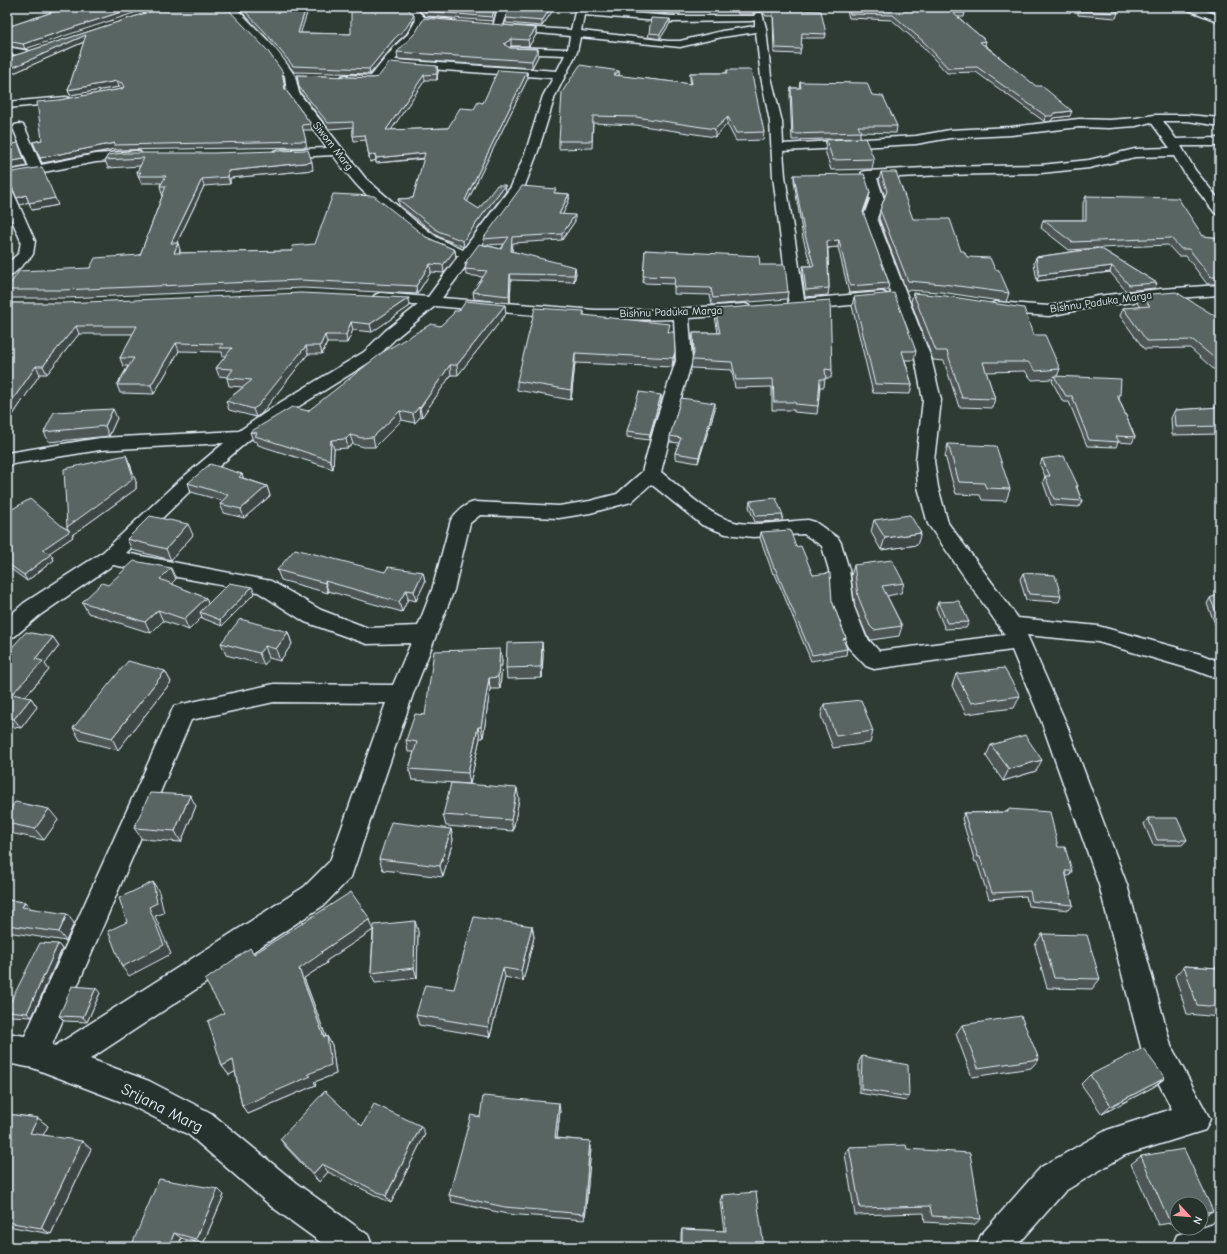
<svg xmlns="http://www.w3.org/2000/svg" width="1227" height="1254" viewBox="0 0 1227 1254" font-family="'Comic Neue',sans-serif">
<rect width="100%" height="100%" fill="#2e3b35"/>
<filter id="ink" filterUnits="userSpaceOnUse"><feTurbulence type="fractalNoise" baseFrequency=".025" numOctaves="2"/><feDisplacementMap in="SourceGraphic" scale="8" xChannelSelector="R" yChannelSelector="G"/><feConvolveMatrix kernelMatrix="1 2 1 2 8 2 1 2 1" color-interpolation-filters="sRGB"/></filter>
<g filter="url(#ink)">
<g fill="none" stroke-linecap="round" stroke-linejoin="round">
<defs>
<g id="minor">
<path d="M225,7H235L277,50L295,76L299,93L366,179L415,221L438,238L463,250L511,187L526,151L543,96L553,78L390,66L378,81L342,80L341,78L342,76L346,75L371,76L396,45L408,34L416,20L404,7H414L424,17L452,20L457,23L452,26L424,23L416,38L395,60L557,71L565,55L511,53L506,50L511,47L568,49L570,36L495,29L493,27L498,7H508L503,26L571,30L575,12L579,7H589L587,10L671,16H754L756,13H762L766,28L771,77L782,122L783,144L916,136L950,130L1011,127L1079,119L1109,120L1136,118L1154,115H1188L1220,118V126L1188,121H1163L1176,139L1220,138V146H1181L1195,170L1220,201V214L1215,213L1185,174L1174,156L1135,157L1089,168L1041,173L944,175L877,178L884,199L877,218L931,358L941,400L934,461L938,487L948,523L1018,618L1098,626L1200,654L1220,662V680L1194,670L1098,642L1027,635L1066,723L1127,885L1171,1046L1210,1119L1205,1130L1125,1155L1065,1191L1016,1247H976L981,1235L1041,1167L1107,1130L1172,1109L1142,1051L1099,885L1042,723L1012,650L874,669L866,666L848,647L845,641L832,607L829,570L822,546L804,534L753,537L726,534L702,525L651,484L631,502L590,513L559,518L480,515L470,523L454,590L413,694L354,868L351,877L324,905L90,1059L149,1081L211,1113L296,1183L368,1235L373,1247H327L272,1207L189,1135L130,1105L33,1068L7,1063V1033L25,1036L174,706L274,684L393,685L411,643L367,644L305,622L258,592L113,565L40,615L15,636L7,638V618L24,603L103,552L174,485L224,443L100,450L7,465V453L100,438L239,431L281,402L364,352L385,331L418,305L380,303L375,301L372,298L375,295L380,293L428,297L459,255C438,258 371,201 356,184C348,175 340,165 333,155L278,158L274,157L272,154L274,151L278,150L327,148L287,93L285,76L269,54ZM584,15L671,22L751,21L755,20V26L722,31L680,41H668L581,31ZM756,32L761,77L770,122L773,176L789,305L792,308L797,310L882,302L887,300L890,297L887,294L882,292L804,299L785,176L783,151L916,144L950,138L1011,135L1079,127L1109,128L1136,126L1151,122L1170,148L1135,149L1089,160L1041,165L944,167L867,171L862,172L861,175L864,178L870,199L863,218L915,358L923,400L916,461L918,487L928,524L1005,635L879,651L866,637L854,607L849,570L841,543L838,538L815,522L808,520C788,521 753,527 734,522C708,515 682,489 661,472L674,421L692,361L689,318L745,314L750,312L753,309L750,306L745,304L660,310H595L442,298L524,188L538,151L555,96L577,52L580,37L680,47L722,37ZM435,306C515,313 593,322 674,319L676,361L656,421L642,472L617,494L590,501L559,506L475,502C465,504 456,512 451,520L432,590L418,626L368,628L321,610L271,581L126,553L188,493L249,440L293,410L376,358L397,337ZM274,702L386,703L330,861L304,887L55,1046L52,1045L191,720Z"/>
<path d="M1184,7H1197L1220,16V22L1186,9Z"/>
<path d="M7,47L29,51L30,53L25,56L7,53Z"/>
<path d="M66,97L70,98L72,100L70,102L7,108V102Z"/>
<path d="M19,124L23,125L25,128L41,165L96,154L136,151L140,152L142,155L140,158L136,159L96,162L7,179V171L29,167L13,128L15,125Z"/>
<path d="M7,190L12,191L14,194L35,241L33,254L31,257L12,275L7,276V264L19,253L21,241L7,209Z"/>
<path d="M1220,285V295L1161,299L1098,306L1049,316L996,312L991,310L988,307L991,304L996,302L1049,306L1098,296L1161,289Z"/>
<path d="M1220,1221V1247H1172L1177,1235Z"/>
</g>
</defs>
<!-- minor casing -->
<use href="#minor" stroke="#e8f1f8" stroke-width="3"/>
<!-- minor -->
<use href="#minor" fill="#26332d" fill-rule="evenodd"/>
</g>
<!-- wall -->
<g fill="#4d5755" stroke="#e8f1f8" fill-rule="evenodd">
<path d="M68,7L25,49L7,46V27Z"/>
<path d="M164,7L282,71L285,89L311,124L312,130H303L307,147L116,150L115,149L42,163L33,142L42,140L59,100L122,89L123,88L119,87L70,95L68,90L84,42L7,76V58Z"/>
<path d="M237,7H309L300,33L351,34L414,20L407,33L395,44L370,74L294,72L267,38Z"/>
<path d="M416,7H497L493,21L425,16Z"/>
<path d="M653,7H800L801,10L826,34L825,38H801L800,54L774,53L773,16H766L765,14L759,11L753,14H738L737,9L681,8L680,14L652,13Z"/>
<path d="M846,7H958L965,13L964,17H958L986,41L985,45L1070,116L1053,118L1051,121L1045,122L976,72L947,73L923,47L892,20L849,18Z"/>
<path d="M1078,7H1115L1118,13L1116,18L1078,15Z"/>
<path d="M1199,7H1220V14Z"/>
<path d="M553,10L542,26L506,23V18Z"/>
<path d="M670,19V23L660,39L648,37L649,33Z"/>
<path d="M536,28V35L529,46H511L509,47L510,48L538,49V56L532,68L398,59L397,52Z"/>
<path d="M437,66L438,71L437,80H425L391,130L448,128L474,109L527,72L528,78L467,202L479,209L505,185L506,191L464,247L439,237L399,205L398,199L413,198L424,159L376,163V160L370,162L366,140L354,141L353,136V127L329,129L300,92L297,75L373,78Z"/>
<path d="M727,70L764,132L763,140L736,141L727,124L715,137L636,125L593,123L592,148L559,149V141L619,71V76L691,84L690,80V73H726Z"/>
<path d="M800,82L872,95L897,126L896,133L860,132V138L792,140L790,94L791,88H799Z"/>
<path d="M826,140L874,159L872,169L831,170L825,150Z"/>
<path d="M108,155L313,170L230,178V184L204,186L177,243L180,250V253L293,251L426,237L455,250L456,258L444,273L431,272L417,294L303,288L66,298H10L7,292V289L90,268L140,255L163,194H162L160,186L161,183H141L137,172L140,166L108,168L105,160Z"/>
<path d="M881,172L913,219L961,251L967,257L995,269L1009,293L1006,302L941,292L906,290L879,218L880,210L885,197L879,180Z"/>
<path d="M7,173L58,205L32,210L29,202L20,205L13,190L7,189Z"/>
<path d="M794,175L870,192L868,199L863,213L889,283L888,290L849,293L838,247L828,248L829,288L828,295L805,297L802,272L803,266H811L803,238L794,181Z"/>
<path d="M556,193L569,194V200L562,215L575,221L562,240L513,243L512,251L576,273L574,282L511,280L510,303L474,299L473,292L483,277L466,275L465,263L484,244L483,239ZM504,244L501,249L485,245Z"/>
<path d="M1086,196L1203,236L1220,238V284H1207L1186,256H1178L1168,245L1100,248L1157,283L1155,288L1126,291L1110,272L1037,281L1034,263L1036,257L1098,248L1069,250L1041,228L1043,220H1083V203Z"/>
<path d="M645,250L760,265L788,292L787,299L712,305L710,295L674,294V284L643,283Z"/>
<path d="M1220,289V301L1216,297Z"/>
<path d="M913,293L1033,335L1060,369L1057,376L1120,395L1119,399L1135,437L1132,443L1118,442L1116,447L1087,446L1069,402H1063L1052,381L1053,379L1032,380L1025,371L986,372L995,399L992,408L959,407L944,361L933,360L911,302Z"/>
<path d="M1140,295L1220,319V375L1190,348L1144,349L1120,316L1123,308L1140,307L1137,303Z"/>
<path d="M854,297L916,351L914,360H905L912,385L910,394L873,393L852,306Z"/>
<path d="M7,303L410,306L372,332L353,330L347,343H327L322,354H308L261,414L256,417L229,410L226,401L243,387L229,386L227,378V377L219,376L216,368L226,356H223L222,352L179,351L154,394L120,393L117,385L128,366H123L120,358L133,334H79L47,374H40L9,421H7Z"/>
<path d="M505,305L506,314L458,375H451L422,417H420L415,423L402,420L375,447H364L353,444L348,448L334,449L333,469L258,445L257,442L253,441L250,432L308,411L440,326L459,311Z"/>
<path d="M715,309L832,370L831,378H825L824,387H820L818,406L817,414L794,412V410H772V387L735,388L732,370L691,368L692,360L693,356L692,341L693,333H718L715,317Z"/>
<path d="M584,311V315L670,332L674,361L672,367L575,363L571,400L517,390V381Z"/>
<path d="M661,395V401L649,440L627,437V431Z"/>
<path d="M1220,407V434L1172,435L1171,418L1175,410Z"/>
<path d="M715,409L698,463L675,459V453L679,443L670,442V436Z"/>
<path d="M117,418L109,436L49,442L44,432Z"/>
<path d="M948,444L1010,489L1006,501L982,500L980,495L956,494L945,456Z"/>
<path d="M1042,459L1078,486L1077,488L1082,501L1079,507L1051,505L1043,482L1045,476L1040,465Z"/>
<path d="M130,464L136,482V489L72,535L73,537L49,553L54,560L27,581L7,566V512L63,527L69,530Z"/>
<path d="M242,474L243,478L267,486L270,496L244,518L224,513L220,504L223,501L191,492L188,483Z"/>
<path d="M750,501L783,515L782,521L755,522L749,507Z"/>
<path d="M874,520L917,545L881,550L871,532Z"/>
<path d="M761,532L796,547L813,575L832,601L846,638L845,644L847,649L846,655L811,661L775,574H773L760,538Z"/>
<path d="M193,535L171,560L132,550L127,539Z"/>
<path d="M854,565L904,583L901,593L887,596L902,626L899,636L871,640L867,636L855,607L851,576Z"/>
<path d="M277,570L385,572H423L425,582L416,601L408,599L402,612L328,591V593L281,580Z"/>
<path d="M1023,573L1061,596L1059,602L1026,600L1020,579Z"/>
<path d="M176,579L171,584L206,598L208,604L255,593L222,626L202,618V617L189,630L163,621L151,633L88,613L82,602L108,585Z"/>
<path d="M1220,594V636L1207,604L1210,598Z"/>
<path d="M938,602L969,622L966,628L945,629L936,608Z"/>
<path d="M288,632L292,644L280,661L269,658L264,665L226,655L221,643Z"/>
<path d="M53,637L59,646L45,664L49,670L25,697L31,698L37,707L21,728L7,726V653Z"/>
<path d="M542,642L543,654L542,678L507,679L506,668Z"/>
<path d="M500,649L502,661L500,689H490L483,738H480L470,784L412,780L409,769L414,752H408L406,740L425,715Z"/>
<path d="M165,671L171,682L118,750L80,740L73,728Z"/>
<path d="M956,674L1020,696L1014,708L966,714L952,686Z"/>
<path d="M824,704L873,731L870,743L833,748L821,716Z"/>
<path d="M991,745L1036,771L1003,781L986,756Z"/>
<path d="M519,799L513,831L446,826L443,815Z"/>
<path d="M196,806L181,842L142,839L134,828Z"/>
<path d="M1008,809L1058,847L1072,871L1069,876H1066L1073,905L1069,910L1028,906L1026,896L989,899L977,862H975L962,819L964,813L1007,812Z"/>
<path d="M7,814L58,820L44,840L10,833L7,829Z"/>
<path d="M1148,818L1187,840L1182,845H1153L1144,824Z"/>
<path d="M451,829L453,840L443,877L383,870L379,859Z"/>
<path d="M7,900L25,902L31,909L74,923L66,941L7,932Z"/>
<path d="M532,926L534,937L523,981L505,977L490,1037L419,1025L416,1015L454,989Z"/>
<path d="M373,929L418,931L417,978L375,983L371,973L373,930L326,961L327,963L304,978L326,1037L332,1045L336,1074L314,1082L316,1085L248,1114L242,1106L235,1071L229,1075L222,1066L224,1013L254,954Z"/>
<path d="M1042,934L1100,979L1092,989L1047,988L1035,945Z"/>
<path d="M58,944L62,949L32,1017L11,1016L7,1012V1009Z"/>
<path d="M1184,966L1220,968V1017L1187,1014L1175,976Z"/>
<path d="M100,993L87,1022L64,1021L59,1016Z"/>
<path d="M962,1025L1039,1059L1031,1068L972,1077L956,1034Z"/>
<path d="M862,1056L909,1097L906,1101L859,1093V1061Z"/>
<path d="M1090,1075L1165,1078L1155,1086L1102,1114L1081,1084Z"/>
<path d="M560,1111L557,1138L590,1141L591,1148L585,1220L507,1214L452,1202L449,1195L480,1117Z"/>
<path d="M7,1114L38,1118L48,1126L43,1135L91,1149L51,1234L7,1226Z"/>
<path d="M362,1126L425,1134L391,1203L328,1172L319,1182L286,1147L280,1139Z"/>
<path d="M849,1147L907,1149L981,1219L974,1225L925,1222L924,1213L855,1215L845,1154Z"/>
<path d="M1141,1156L1213,1211L1201,1217V1204H1177V1222L1158,1225L1131,1164Z"/>
<path d="M218,1189L224,1195L203,1244L181,1238L178,1247H131Z"/>
<path d="M722,1195L764,1247H681V1234L682,1229L724,1231L720,1201Z"/>
</g>
<!-- shaded-wall -->
<g fill="#3e4745" stroke="#e8f1f8">
<path d="M136,7H152L25,49L23,44Z"/>
<path d="M306,7H309L299,38L298,33Z"/>
<path d="M495,7H497L493,21L492,17Z"/>
<path d="M551,7H553V10L542,26V21Z"/>
<path d="M758,7H759V11L753,14L754,10Z"/>
<path d="M414,15V20L407,33L395,44L370,74L369,69Z"/>
<path d="M670,19V23L660,39V34Z"/>
<path d="M536,28V35L529,46L528,40Z"/>
<path d="M86,35L88,40L7,76V70Z"/>
<path d="M511,39V46L505,51L504,44Z"/>
<path d="M538,49V56L532,68V61Z"/>
<path d="M437,66L438,71L437,80Z"/>
<path d="M619,71V77L614,75Z"/>
<path d="M527,72L528,78L465,206V200Z"/>
<path d="M424,75L425,80L387,136L386,130Z"/>
<path d="M117,81L119,87L70,95L68,90Z"/>
<path d="M1072,111L1070,116L1053,118L1051,121L1045,122L1046,116L1054,113Z"/>
<path d="M728,117L727,124L715,137V129Z"/>
<path d="M115,143L114,145L115,149L42,163L40,158Z"/>
<path d="M425,153L426,158L376,163V158Z"/>
<path d="M375,154L376,160L370,162L369,156Z"/>
<path d="M24,159L27,166L7,170V162Z"/>
<path d="M312,162L313,170L230,178V184L228,177V171Z"/>
<path d="M202,179L204,186L173,251L171,243Z"/>
<path d="M505,185L506,191L464,247L463,241Z"/>
<path d="M870,192L868,199L862,219L863,212Z"/>
<path d="M569,194V200L560,221L559,214Z"/>
<path d="M26,195L29,202L20,205L17,198Z"/>
<path d="M55,198L58,205L32,210L29,203Z"/>
<path d="M575,215V221L562,240V234Z"/>
<path d="M839,240L838,247L826,248L827,241Z"/>
<path d="M178,243L180,250L176,261L174,253Z"/>
<path d="M455,250L456,258L444,273L443,265Z"/>
<path d="M430,264L431,272L417,294L416,286Z"/>
<path d="M1112,266L1110,272L1037,281L1039,275Z"/>
<path d="M575,267L576,273L574,282V275Z"/>
<path d="M510,274L511,280L510,303L509,296Z"/>
<path d="M409,298L410,306L372,332L370,324Z"/>
<path d="M505,305L506,314L458,375L457,365Z"/>
<path d="M351,322L353,330L347,343L346,335Z"/>
<path d="M76,326L79,334L47,374L43,366Z"/>
<path d="M325,335L327,343L322,354L320,346Z"/>
<path d="M176,343L179,351L154,394L151,385Z"/>
<path d="M306,346L308,354L261,414L256,417L253,409Z"/>
<path d="M675,352L674,361L672,367L673,358Z"/>
<path d="M575,353V363L571,400V390Z"/>
<path d="M450,365L451,375L422,417L420,408Z"/>
<path d="M36,366L40,374L9,421L7,418V408Z"/>
<path d="M661,395V401L649,440L650,434Z"/>
<path d="M715,403V409L698,463L699,457Z"/>
<path d="M419,407L420,417L415,423L413,414Z"/>
<path d="M113,409L117,418L109,436L105,426Z"/>
<path d="M400,411L402,420L375,447L373,437Z"/>
<path d="M350,435L353,444L348,448L346,439Z"/>
<path d="M331,440L334,449L333,469L330,460Z"/>
<path d="M126,455L130,464L136,482V489L72,535L73,537L45,556L42,550L69,531L67,527Z"/>
<path d="M242,474L245,483L239,477Z"/>
<path d="M267,486L270,496L244,518L241,509Z"/>
<path d="M188,524L193,535L171,560L166,549Z"/>
<path d="M921,533L917,545L881,550L885,538Z"/>
<path d="M51,554L54,560L27,581L24,575Z"/>
<path d="M171,568L176,579L165,590L160,579Z"/>
<path d="M423,572L425,582L416,601L414,591Z"/>
<path d="M325,581L328,591V593L325,583Z"/>
<path d="M252,587L255,593L222,626L220,620Z"/>
<path d="M406,590L408,599L402,612L399,602Z"/>
<path d="M206,598L210,609L200,612L202,617L189,630L184,619Z"/>
<path d="M158,610L163,621L151,633L145,622Z"/>
<path d="M288,632L292,644L280,661L276,649Z"/>
<path d="M53,637L59,646L45,664L49,670L19,703L12,694L35,659Z"/>
<path d="M542,642L543,654L542,678L541,667Z"/>
<path d="M265,646L269,658L264,665L259,653Z"/>
<path d="M500,649L502,661L500,689L498,677Z"/>
<path d="M165,671L171,682L118,750L112,738Z"/>
<path d="M489,678L490,689L483,738L481,727Z"/>
<path d="M31,698L37,707L21,728L14,719Z"/>
<path d="M478,727L480,738L470,784L468,773Z"/>
<path d="M1042,760L1036,771L1003,781L1009,769Z"/>
<path d="M517,788L519,799L513,831L511,820Z"/>
<path d="M190,795L196,806L181,842L175,831Z"/>
<path d="M49,809L58,820L44,840L35,829Z"/>
<path d="M451,829L453,840L443,877L440,866Z"/>
<path d="M153,882L159,892L164,913L155,916L171,954L129,976L122,967L149,907Z"/>
<path d="M25,902L33,911L22,907Z"/>
<path d="M67,914L74,923L66,941L59,932Z"/>
<path d="M370,919L373,930L326,961L327,963L304,978L328,1042L327,1036L332,1045L336,1074L314,1082L316,1085L248,1114L242,1106L324,1037L299,969L321,952Z"/>
<path d="M415,921L418,931L417,978L414,968Z"/>
<path d="M532,926L534,937L523,981L521,971Z"/>
<path d="M58,944L62,949L32,1017L27,1013Z"/>
<path d="M503,968L505,977L490,1037L488,1027Z"/>
<path d="M96,988L100,993L87,1022L83,1017Z"/>
<path d="M233,1060L240,1069L229,1075L222,1066Z"/>
<path d="M1165,1078L1155,1086L1102,1114L1111,1106Z"/>
<path d="M559,1103L560,1111L556,1145L555,1138Z"/>
<path d="M38,1118L48,1126L40,1141L30,1133Z"/>
<path d="M421,1126L425,1134L391,1203L386,1196Z"/>
<path d="M82,1141L91,1149L51,1234L41,1228Z"/>
<path d="M590,1141L591,1148L585,1220L584,1214Z"/>
<path d="M322,1164L328,1172L319,1182L313,1174Z"/>
<path d="M218,1189L224,1195L203,1244L196,1239Z"/>
<path d="M174,1233L181,1238L178,1247H169Z"/>
</g>
<!-- building -->
<g fill="#596563" stroke="#e8f1f8">
<path d="M68,7H136L23,44L7,41V27Z"/>
<path d="M164,7H226L267,50L282,71L285,89L311,124L302,125L306,141L114,145L115,143L40,158L33,142L42,140L37,102L59,100L122,89L124,87L122,83L117,81L68,90L86,35L7,70V58Z"/>
<path d="M241,7H306L298,33L351,34V7H406L414,15L406,28L394,39L369,69L293,66L266,33Z"/>
<path d="M420,7H495L492,17L424,11Z"/>
<path d="M508,7H551L542,21L506,18Z"/>
<path d="M653,7H681L680,10L652,9Z"/>
<path d="M738,7H758L754,10H739Z"/>
<path d="M761,7H800L801,10L821,11L826,34L802,33L801,49L775,48L773,11H766L765,9Z"/>
<path d="M848,7H958L965,13H953L986,41L980,42L1036,86H1042L1072,111L1054,113L1052,116H1046L977,67L948,68L924,42L893,15L850,14Z"/>
<path d="M1079,7H1115L1118,13L1079,11Z"/>
<path d="M1212,7H1220V10Z"/>
<path d="M424,18L536,28L528,40L511,39L504,44L510,48L538,49L532,61L397,52L416,32Z"/>
<path d="M651,18L670,19L660,34L649,33Z"/>
<path d="M390,62L437,66V74L424,75L386,130L448,128L460,108L474,109L478,102L483,103L498,70L527,72L465,200L479,209L497,185H505L463,241L438,231L398,199L413,198L425,153L376,158L375,154L369,156L365,135L353,136V122L328,123L299,87L297,75L373,78L378,77Z"/>
<path d="M580,65L619,71L614,75L692,84L690,73H727V70H751L764,132L736,133L728,117L715,129L636,117L593,116L592,141H559L562,92Z"/>
<path d="M800,82L867,83L872,95L883,96L897,126H858L861,132L793,134L791,88H801Z"/>
<path d="M865,138L874,159L833,160L826,140Z"/>
<path d="M18,143L24,159L7,162V145Z"/>
<path d="M308,150L312,162L228,171V177L202,179L171,243H178L174,253L293,251L292,246L315,244L333,194L374,196L426,237L455,250L443,265L430,264L416,286L301,280L62,290H7V289L19,271L90,268L95,258L140,255L166,186H160L166,176H138L141,172H137L144,158L105,160L108,155L123,153H214Z"/>
<path d="M42,167L55,198L29,203L26,195L17,198L10,183H7V173Z"/>
<path d="M881,172H896L913,219H950L961,251H964L967,257L990,258L995,269L999,270L1009,293L943,284L908,281L880,210L887,191Z"/>
<path d="M864,174L870,192L863,212L889,283L850,286L839,240L827,241L829,288L806,290L803,266H814L804,231L794,175Z"/>
<path d="M522,186L556,189L554,193L569,194L559,214L575,215L562,234L512,237L511,251L575,267L574,275L510,274L509,296L473,292L487,271L465,269L467,262L465,263L479,244L501,249L509,237L483,239Z"/>
<path d="M1086,196L1178,198L1203,236L1220,238V277H1211L1189,249H1181L1171,238L1072,242L1043,220H1086Z"/>
<path d="M1100,248L1157,283L1129,285L1112,266L1039,275L1036,257Z"/>
<path d="M645,250L759,256L760,265H785L788,292L713,298L711,288L674,287L675,277L643,276Z"/>
<path d="M1176,292L1220,319V363L1193,340L1147,341L1123,308L1150,306L1140,295Z"/>
<path d="M301,293L409,298L370,324L351,322L346,335H325L320,346H306L258,406L253,409L226,401L252,380L227,378L233,369L216,368L232,348H220L223,344L176,343L151,385H117L134,358H120L137,326H76L43,366H36L7,408V303H63Z"/>
<path d="M894,293L916,351H902L912,385L875,384L854,297Z"/>
<path d="M913,293L946,296L1024,308L1033,335H1045L1060,369L1036,371L1028,362H983L995,399L962,398L947,351H936Z"/>
<path d="M830,300L832,370L825,369L826,379H820L818,406L795,404V402H774L773,379L736,380L732,362L692,360L694,353L693,333H720L715,309Z"/>
<path d="M466,301L505,305L457,365H450L420,408L419,407L413,414L400,411L373,437L362,438L350,435L346,439L331,440L330,460L255,436L257,433L250,432L292,407L308,411L383,352L431,324L440,326L453,314L454,311H459Z"/>
<path d="M535,308L584,311L583,315L670,324L668,332H674L675,352L673,358L575,353L571,390L517,381Z"/>
<path d="M1054,376L1121,379L1120,395H1117L1135,437L1116,436L1119,442L1089,440L1072,396H1066Z"/>
<path d="M639,392L661,395L650,434L627,431Z"/>
<path d="M681,398L715,403L699,457L675,453L681,438L670,436Z"/>
<path d="M1220,407V426L1176,427L1175,410Z"/>
<path d="M113,409L105,426L44,432L54,412Z"/>
<path d="M948,444L996,446L1010,489L986,488L984,483L959,482Z"/>
<path d="M126,455L132,473V480L67,527L64,469Z"/>
<path d="M1064,456L1078,486H1076L1082,501L1054,499L1045,476H1050L1042,459Z"/>
<path d="M210,464L242,474L239,477L267,486L241,509L220,504L228,495L188,483Z"/>
<path d="M776,498L783,515L756,516L750,501Z"/>
<path d="M30,499L63,527L70,531L42,550L51,554L24,575L7,563V512Z"/>
<path d="M910,515L921,533L885,538L874,520Z"/>
<path d="M150,516L188,524L166,549L127,539Z"/>
<path d="M790,530L796,547L801,546L813,575L830,573L832,601L846,638L843,639L847,649L812,655L775,568H774L761,532Z"/>
<path d="M295,549L385,572L388,567L423,572L414,591L406,590L399,602L325,581V583L277,570Z"/>
<path d="M892,560L904,583L882,586L902,626L874,630L870,626L858,596L854,565Z"/>
<path d="M134,561L171,568L160,579L206,598L184,619L158,610L145,622L82,602L102,583L108,585Z"/>
<path d="M1023,573L1055,575L1061,596L1029,594Z"/>
<path d="M229,583L252,587L220,620L200,612Z"/>
<path d="M1220,594V621L1210,598Z"/>
<path d="M959,601L969,622L947,623L938,602Z"/>
<path d="M240,619L288,632L276,649L265,646L259,653L221,643Z"/>
<path d="M26,632L53,637L35,659L43,661L12,694L31,698L14,719L7,718V653Z"/>
<path d="M542,642L541,667L506,668L507,643Z"/>
<path d="M500,649L498,677L489,678L481,727H478L468,773L409,769L417,742L406,740L415,714L425,715L434,651Z"/>
<path d="M128,661L165,671L112,738L73,728Z"/>
<path d="M1004,668L1020,696L971,703L956,674Z"/>
<path d="M861,700L873,731L836,736L824,704Z"/>
<path d="M1025,735L1042,760L1009,769L991,745Z"/>
<path d="M451,783L517,788L511,820L443,815Z"/>
<path d="M150,793L190,795L175,831L134,828Z"/>
<path d="M15,802L49,809L35,829L7,823V814Z"/>
<path d="M1008,809L1050,812L1058,847H1065L1072,871H1065L1073,905L1032,901L1030,891L992,893L980,857H978L964,813L1008,812Z"/>
<path d="M1148,818H1177L1187,840H1157Z"/>
<path d="M391,822L451,829L440,866L379,859Z"/>
<path d="M153,882L157,903L149,907L164,945L122,967L108,931L127,922L119,898Z"/>
<path d="M351,892L370,919L321,952L322,953L299,969L324,1037L327,1036L331,1065L308,1074L311,1076L242,1106L233,1060L222,1066L208,1021L224,1013L205,980L250,948L254,954Z"/>
<path d="M7,900L25,902L22,907L67,914L59,932L7,925Z"/>
<path d="M474,917L532,926L521,971L503,968L488,1027L416,1015L425,985L454,989Z"/>
<path d="M415,921L414,968L371,973L374,925Z"/>
<path d="M1042,934L1087,935L1100,979L1054,978Z"/>
<path d="M40,943L58,944L27,1013L7,1011V1009Z"/>
<path d="M1184,966L1220,968V1007L1197,1005Z"/>
<path d="M72,986L96,988L83,1017L59,1016Z"/>
<path d="M1021,1016L1039,1059L978,1068L962,1025Z"/>
<path d="M1143,1048L1165,1078L1111,1106L1090,1075Z"/>
<path d="M862,1056L908,1065L909,1097L861,1089Z"/>
<path d="M325,1091L362,1126L374,1104L421,1126L386,1196L322,1164L313,1174L280,1139Z"/>
<path d="M483,1096L559,1103L555,1138L590,1141L584,1214L505,1207L449,1195L471,1115L480,1117Z"/>
<path d="M7,1114L38,1118L30,1133L82,1141L41,1228L7,1222Z"/>
<path d="M906,1145L907,1149L970,1153L981,1219L932,1216L930,1206L860,1208L849,1147Z"/>
<path d="M1184,1149L1213,1211L1201,1213V1204H1177V1217L1168,1218L1141,1156Z"/>
<path d="M159,1179L218,1189L196,1239L174,1233L169,1247H131Z"/>
<path d="M756,1192L764,1247H682V1229L726,1231L722,1195Z"/>
</g>
</g>
<g text-anchor="middle" dominant-baseline="central" stroke-width="4" stroke-linejoin="round" paint-order="stroke">
<!-- far-street labels -->
<g font-size="11" fill="#e8f1f8" stroke="#26332d">
<text transform="translate(333 146) rotate(52)">Siwom Marg</text>
<text transform="translate(1101 302) rotate(-8)">Bishnu Paduka Marga</text>
<text transform="translate(671 312) rotate(-2)">Bishnu Paduka Marga</text>
</g>
<!-- near-street labels -->
<g font-size="16" fill="#e8f1f8" stroke="#26332d">
<text transform="translate(162 1108) rotate(27)">Srijana Marg</text>
</g>
</g>
<!-- margin -->
<rect width="1227" height="1254" fill="none" stroke="#26332d" stroke-width="24"/>
<rect x="12" y="12" width="1203" height="1230" fill="none" stroke="#e8f1f8" stroke-width="1.5" filter="url(#ink)"/>
<!-- north arrow -->
<g transform="translate(1189 1216) rotate(116)"><circle r="19" fill="#26332d" stroke="#747f7e"/>
<path d="M0-3L7 15L0 10L-7 15Z" fill="#ff9aa2"/>
<text y="-6" font-size="11" font-weight="bold" text-anchor="middle" fill="#e8f1f8">N</text>
</g>
</svg>
